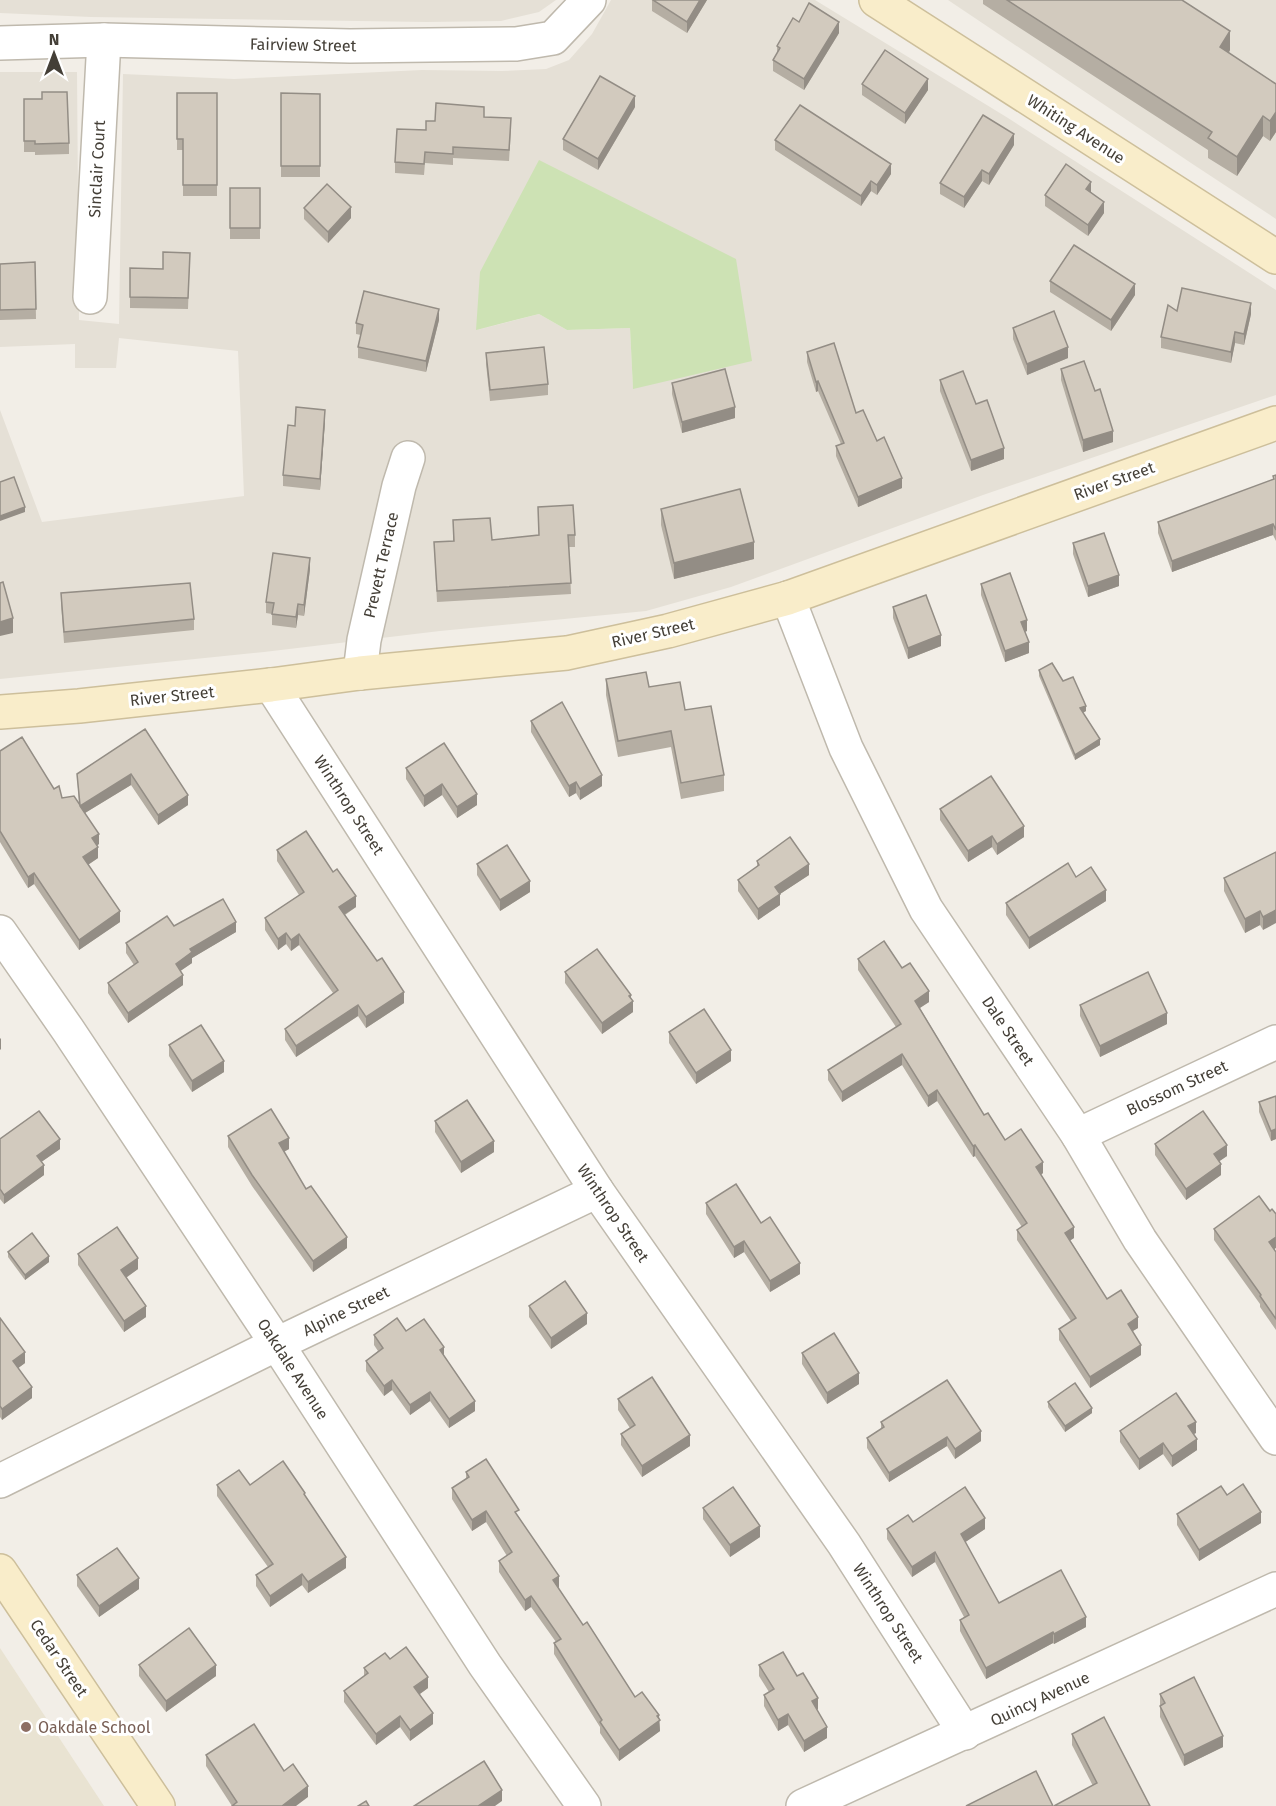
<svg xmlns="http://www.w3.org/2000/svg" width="1276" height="1806" viewBox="0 0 1276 1806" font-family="'Fira Sans',sans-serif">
<rect width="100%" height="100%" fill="#f2eee7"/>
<!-- residential -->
<g fill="#e5e0d6" fill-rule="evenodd">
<path d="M0,0H556L539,12L501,21L427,22L91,17L0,13Z"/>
<path d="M611,0H815L1008,118L1276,290V395L983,495L731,587L646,611L440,631L264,652L0,679V410L42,522L244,496L238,351L119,338L116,368H75V344L0,347V72H77L79,320L119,324L123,74L234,79L422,70L502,71L546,69L569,60L592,34ZM736,259L633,388L630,328L567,330L539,314L477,330Z"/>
<path d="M948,0H1276V219L1191,163Z"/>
</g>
<!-- education -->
<path fill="#e9e3d2" d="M0,1648L104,1806H0Z"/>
<!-- green -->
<path fill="#cde2b4" d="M539,160L736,259L752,361L633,389L630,328L567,330L539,314L476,330L480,272Z"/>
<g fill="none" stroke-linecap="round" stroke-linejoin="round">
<defs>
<g id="street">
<path d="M0,43L104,40L350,46L516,44L553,38L589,0"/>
<path d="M90,297L104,40"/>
<path d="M788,598L846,748L926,909L1078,1135L1140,1240L1276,1438"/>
<path d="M360,673L364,640L399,486L408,458"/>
<path d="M271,685L597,1191L844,1544L965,1733"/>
<path d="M0,932L68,1030L277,1344L485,1665L584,1806"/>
<path d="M1078,1135L1276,1042"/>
<path d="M0,1481L277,1344L597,1191"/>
<path d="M803,1806L1276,1589"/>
</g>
<g id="secondary">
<path d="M876,0L1276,257"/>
<path d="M0,712L79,706L271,685L360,673L567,653L668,631L788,598L1276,423"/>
<path d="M0,1571L158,1806"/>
</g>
</defs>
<!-- street casing -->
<use href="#street" stroke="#bfb9ad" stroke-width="36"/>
<!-- secondary casing -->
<use href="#secondary" stroke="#cdbf9b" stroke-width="36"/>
<!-- street -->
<use href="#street" stroke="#fff" stroke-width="33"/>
<!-- secondary -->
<use href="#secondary" stroke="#f9edca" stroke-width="33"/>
</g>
<!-- wall -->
<g fill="#b5aea3">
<path d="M652,0H707L687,33L652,11Z"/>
<path d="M983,0H1182L1230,50L1229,53L1276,84V132L1270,141L1263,136L1237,176L1208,158V150L983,4Z"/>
<path d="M799,22L839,33L804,90L773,71V60L777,54V46Z"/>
<path d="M862,84L928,90L905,124L862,95Z"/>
<path d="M177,93H217V196H183V150H177Z"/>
<path d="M281,93L320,94V177H281Z"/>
<path d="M24,99L69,143V154L35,155V152H24Z"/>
<path d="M635,107L598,170L563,150V139Z"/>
<path d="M484,117L511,129L509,161L453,158V165L425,163L424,175L395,173V162L435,121Z"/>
<path d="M775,140L891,174L877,195L871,191L861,206L775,150Z"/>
<path d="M1014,145L989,185L982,181L964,208L940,194V183Z"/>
<rect x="230" y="188" width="30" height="51"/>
<path d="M1091,192L1104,213L1088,236L1045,206V195Z"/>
<path d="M304,208L351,218L328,243L304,219Z"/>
<path d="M190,253L188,309L130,308V268L163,269Z"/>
<path d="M35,262L36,319L0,320V264Z"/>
<path d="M1050,281L1135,295L1111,331L1050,292Z"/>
<path d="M1177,311L1251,314L1244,345L1235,343L1231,363L1161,348V337Z"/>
<path d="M439,320L426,372L358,358V347L361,335L356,334V323Z"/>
<path d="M1013,328L1068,358L1027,375L1013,339Z"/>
<path d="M807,352L856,413L877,441L902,488L858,507L836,456V446L841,444L818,391L816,392L807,362Z"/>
<path d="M486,353L548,384V395L490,401L486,364Z"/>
<path d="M1061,369L1113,442L1083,452L1061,380Z"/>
<path d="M940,380L976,404L1004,459L971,471L940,391Z"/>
<path d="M672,383L735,418L682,433L672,394Z"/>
<path d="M325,421L320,490L283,486V475L295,426Z"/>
<path d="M1276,475V541L1273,535L1172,572L1158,533V522L1273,480V476Z"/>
<path d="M538,507L575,535V547H569L571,594L437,602L434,542L453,541V520L492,540L539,535Z"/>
<path d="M661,509L754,559L674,579L661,525Z"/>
<path d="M1073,543L1119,586L1088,597L1073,554Z"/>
<path d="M310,569L304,616L298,615L296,628L272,625V614L266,613V602Z"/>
<path d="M981,584L1027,631L1025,632L1029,653L1005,662L981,595Z"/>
<path d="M61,593L194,619V630L64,643L61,604Z"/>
<path d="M893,607L941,646L908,659L893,618Z"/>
<path d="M1039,670L1063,681L1086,711L1083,713L1100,745L1075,760L1039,676Z"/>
<path d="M606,679L649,687L724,775V791L681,799L671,747L618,757L606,695Z"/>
<path d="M531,721L602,786L580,800L576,793L569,797L531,732Z"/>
<path d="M145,729L188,805L158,825L131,785L85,813L99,844L97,845L98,858L88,865L120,922L79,950L34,884L28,888L0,842V751L54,789L62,798L79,804L77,774Z"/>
<path d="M406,768L477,794V805L457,818L442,795L424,807L406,779Z"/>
<path d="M940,809L1024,837L997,855L992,847L968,862L940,820Z"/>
<path d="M277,850L356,907L345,915L404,1003L366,1028L358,1016L296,1057L285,1040V1029L333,993L299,945L291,951L286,944L278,950L265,930V918L299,895L277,861Z"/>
<path d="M1276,852L1263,930L1260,925L1245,933L1224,891V878Z"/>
<path d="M757,861L809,875L780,894V905L758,920L738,891V880L757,867Z"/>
<path d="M477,864L530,892L500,911L477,875Z"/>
<path d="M1106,901L1029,949L1006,915V903Z"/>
<path d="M174,926L236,932L192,958V963L180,971L183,985L128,1023L108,993V983L134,965L126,953V943Z"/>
<path d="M858,959L902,968L929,1002L920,1008L984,1115L1005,1140L1043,1173L1041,1175L1074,1238L1070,1240L1107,1299L1138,1328L1132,1331L1141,1355L1090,1388L1059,1340V1329L1071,1321L1017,1240V1230L1022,1227L975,1156L973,1157L937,1101L928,1107L902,1065L842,1102L828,1080V1070L896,1027L858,970Z"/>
<path d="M565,972L631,998L633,1012L602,1034L565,983Z"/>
<path d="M1080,1005L1167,1024L1100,1057L1080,1016Z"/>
<path d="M669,1032L731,1061L696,1084L669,1043Z"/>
<path d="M169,1045L224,1072L192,1092L169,1056Z"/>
<path d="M1276,1096V1139L1271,1141L1259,1112V1102Z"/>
<path d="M435,1121L494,1152L461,1173L435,1132Z"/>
<path d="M228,1136L289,1149L284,1152L306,1189L347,1248L313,1272L252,1186L228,1147Z"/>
<path d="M0,1139L60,1149L41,1162L44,1175L4,1204L0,1199Z"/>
<path d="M1155,1144L1227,1156L1219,1161L1221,1175L1186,1200L1155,1155Z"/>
<path d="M706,1203L761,1223L800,1274L770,1292L744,1252L734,1258L706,1214Z"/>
<path d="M1270,1211L1274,1249L1276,1252V1333V1330L1260,1307V1304L1214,1240V1229Z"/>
<path d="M8,1252L49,1262L25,1280L8,1257Z"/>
<path d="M78,1254L138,1269L126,1278L146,1317L124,1332L78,1265Z"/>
<path d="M529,1306L587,1324L551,1349L529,1317Z"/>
<path d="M0,1318L25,1363L18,1368L32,1398L2,1420L0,1417Z"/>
<path d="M406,1331L444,1356L475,1411L449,1428L430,1401L410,1415L392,1390L384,1396L366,1371V1361L378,1351L374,1345V1335Z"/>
<path d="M802,1353L859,1384L827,1404L802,1364Z"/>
<path d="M618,1399L690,1446L642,1477L621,1445V1434L630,1428L618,1410Z"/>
<path d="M1048,1402L1092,1413L1065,1432L1048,1407Z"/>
<path d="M881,1422L981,1441L955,1459L947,1446L889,1482L867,1448V1438L881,1430Z"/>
<path d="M1120,1431L1196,1433L1193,1434L1197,1450L1172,1467L1163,1454L1139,1470L1120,1442Z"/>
<path d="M466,1472L519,1517L559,1587L558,1588L583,1625L635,1697L659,1719L660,1731L619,1761L600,1733V1727L554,1654V1643L556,1642L531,1607L525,1611L499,1572V1561L507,1556L486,1522L472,1531L452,1499V1488L466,1479Z"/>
<path d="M217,1485H250L305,1496L346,1568L308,1593L302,1585L270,1607L256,1586V1575L268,1567L217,1496Z"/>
<path d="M1227,1495L1261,1523L1199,1561L1177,1525V1514Z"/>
<path d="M703,1508L760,1537L730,1557L703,1519Z"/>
<path d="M913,1522L985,1529L965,1542L999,1603L1086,1627L1054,1644L1053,1643L986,1679L960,1631V1620L964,1617L935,1562L912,1577L887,1539V1529Z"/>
<path d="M77,1575L139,1589L99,1617L77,1586Z"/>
<path d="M390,1659L428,1688L420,1694L433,1724L410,1741L400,1727L376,1745L344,1702V1691L364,1676V1668Z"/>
<path d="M139,1665L216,1676L166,1712L139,1676Z"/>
<path d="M759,1665L797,1676L818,1709L817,1710L827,1738L804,1752L788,1725L778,1731L764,1706V1695L769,1692L759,1676Z"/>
<path d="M1160,1694L1223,1747L1184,1766L1160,1717Z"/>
<path d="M1072,1734L1150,1806L1093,1786L1072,1745Z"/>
<path d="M206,1755L284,1771L308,1797L232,1806L206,1766Z"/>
</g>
<!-- shaded-wall -->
<g fill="#938d85">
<path d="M700,0H707L687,33V22Z"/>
<path d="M839,22V33L804,90V79Z"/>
<path d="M1230,31V50L1220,66V47Z"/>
<path d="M928,79V90L905,124V113Z"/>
<path d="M635,96V107L598,170V159Z"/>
<path d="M1276,112V132L1270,141V121Z"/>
<path d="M1263,116V136L1237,176V157Z"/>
<path d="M1014,134V145L989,185V174Z"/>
<path d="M891,164V174L877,195V185Z"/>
<path d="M982,170V181L964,208V197Z"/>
<path d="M871,181V191L861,206V196Z"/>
<path d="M1091,182V193L1086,189Z"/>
<path d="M1104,202V213L1088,236V225Z"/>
<path d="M351,207V218L328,243V232Z"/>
<path d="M1135,284V295L1111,331V320Z"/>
<path d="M1251,303V314L1244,345V334Z"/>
<path d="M439,309V320L426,372V361Z"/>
<path d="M1235,332V343L1231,363V352Z"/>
<path d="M1068,347V358L1027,375V364Z"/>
<path d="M818,381V391L816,392V382Z"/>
<path d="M735,407V418L682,433V422Z"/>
<path d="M325,410V421L320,490V479Z"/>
<path d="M1113,431V442L1083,452V440Z"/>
<path d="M1004,448V459L971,471V460Z"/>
<path d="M902,478V488L858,507V497Z"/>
<path d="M25,507V512L0,521V516Z"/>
<path d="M1273,524V535L1172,572V561Z"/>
<path d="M754,542V559L674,579V563Z"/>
<path d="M310,558V569L304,616V605Z"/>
<path d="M1119,575V586L1088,597V586Z"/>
<path d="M298,604V615L296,628V617Z"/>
<path d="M13,618V633L0,636V622Z"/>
<path d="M1027,620V631L1021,633V622Z"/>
<path d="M941,635V646L908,659V648Z"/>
<path d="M1029,642V653L1005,662V651Z"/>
<path d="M1086,706V711L1080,714V708Z"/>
<path d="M1100,739V745L1075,760V755Z"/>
<path d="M131,774V785L80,816V806Z"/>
<path d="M602,775V786L580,800V789Z"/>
<path d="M576,782V793L569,797V786Z"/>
<path d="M442,784V795L424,807V796Z"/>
<path d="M477,794V805L457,818V807Z"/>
<path d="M188,795V805L158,825V815Z"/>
<path d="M1024,826V837L997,855V844Z"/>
<path d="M99,834V844L92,849V838Z"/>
<path d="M992,836V847L968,862V851Z"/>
<path d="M98,847V858L83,868V857Z"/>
<path d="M809,864V875L780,894V905L758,920V909L775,887Z"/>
<path d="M34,873V884L28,888V877Z"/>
<path d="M530,881V892L500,911V900Z"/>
<path d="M1106,890V901L1029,949V938Z"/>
<path d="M356,896V907L339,918V907Z"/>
<path d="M1276,910V923L1263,930V917Z"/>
<path d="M120,911V922L79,950V940Z"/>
<path d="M1260,911V925L1245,933V919Z"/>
<path d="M236,922V932L192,958V963L176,974V964L190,949Z"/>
<path d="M286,933V944L278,950V939Z"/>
<path d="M299,934V945L291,951V940Z"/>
<path d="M183,975V985L128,1023V1013Z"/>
<path d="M929,991V1002L915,1011V1001Z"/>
<path d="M404,992V1003L366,1028V1017Z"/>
<path d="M631,995V1002L633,1001V1012L602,1034V1023Z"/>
<path d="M358,1005V1016L296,1057V1046Z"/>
<path d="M1167,1013V1024L1100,1057V1046Z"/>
<path d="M1,1038V1049L0,1050V1039Z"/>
<path d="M731,1050V1061L696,1084V1073Z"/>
<path d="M902,1054V1065L842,1102V1092Z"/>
<path d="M224,1061V1072L192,1092V1081Z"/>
<path d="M937,1090V1101L928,1107V1096Z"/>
<path d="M1276,1129V1139L1271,1141V1131Z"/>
<path d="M289,1138V1149L279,1154V1143Z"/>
<path d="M60,1139V1149L37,1165V1156Z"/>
<path d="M494,1141V1152L461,1173V1162Z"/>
<path d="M975,1145V1156L973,1157V1146Z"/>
<path d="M1227,1145V1156L1214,1165V1154Z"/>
<path d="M1043,1162V1173L1036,1178V1167Z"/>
<path d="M1221,1164V1175L1186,1200V1189Z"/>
<path d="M44,1165V1175L4,1204V1195Z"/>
<path d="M1074,1227V1238L1065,1244V1233Z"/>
<path d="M347,1237V1248L313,1272V1261Z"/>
<path d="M1276,1237V1248L1269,1253V1242Z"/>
<path d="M744,1241V1252L734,1258V1247Z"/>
<path d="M49,1256V1262L25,1280V1275Z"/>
<path d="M138,1258V1269L121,1281V1270Z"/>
<path d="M800,1263V1274L770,1292V1281Z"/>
<path d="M146,1306V1317L124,1332V1321Z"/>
<path d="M587,1313V1324L551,1349V1338Z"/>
<path d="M1138,1317V1328L1128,1334V1324Z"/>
<path d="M1141,1345V1355L1090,1388V1377Z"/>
<path d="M444,1347V1357L440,1350Z"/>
<path d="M25,1352V1363L13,1372V1361Z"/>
<path d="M859,1373V1384L827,1404V1393Z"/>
<path d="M392,1380V1390L384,1396V1386Z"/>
<path d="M32,1387V1398L2,1420V1409Z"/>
<path d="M430,1392V1401L410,1415V1405Z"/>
<path d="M475,1401V1411L449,1428V1419Z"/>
<path d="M1092,1408V1413L1065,1432V1426Z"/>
<path d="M1196,1422V1433L1188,1437V1426Z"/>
<path d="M981,1431V1441L955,1459V1449Z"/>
<path d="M690,1435V1446L642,1477V1466Z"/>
<path d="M947,1437V1446L889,1482V1473Z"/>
<path d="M1197,1439V1450L1172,1467V1456Z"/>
<path d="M1163,1443V1454L1139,1470V1459Z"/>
<path d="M486,1511V1522L472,1531V1520Z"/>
<path d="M1261,1512V1523L1199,1561V1550Z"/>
<path d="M985,1518V1529L961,1545V1534Z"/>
<path d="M760,1526V1537L730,1557V1545Z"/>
<path d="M935,1552V1562L912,1577V1567Z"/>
<path d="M346,1557V1568L308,1593V1582Z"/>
<path d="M302,1574V1585L270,1607V1596Z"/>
<path d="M559,1576V1587L553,1591V1580Z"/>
<path d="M139,1578V1589L99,1617V1606Z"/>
<path d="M531,1596V1607L525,1611V1600Z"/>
<path d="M1086,1617V1627L1054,1644V1634Z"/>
<path d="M1053,1632V1643L986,1679V1668Z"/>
<path d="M216,1665V1676L166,1712V1701Z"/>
<path d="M428,1677V1688L414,1698V1687Z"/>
<path d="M818,1698V1709L812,1712V1701Z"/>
<path d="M433,1713V1724L410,1741V1730Z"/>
<path d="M788,1714V1725L778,1731V1720Z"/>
<path d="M659,1715L660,1731L619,1761V1750Z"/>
<path d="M400,1716V1727L376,1745V1734Z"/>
<path d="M827,1727V1738L804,1752V1741Z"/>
<path d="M1223,1736V1747L1184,1766V1755Z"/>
<path d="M308,1786V1797L296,1806H282Z"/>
<path d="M502,1790V1801L495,1806H478Z"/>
</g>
<!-- building -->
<g fill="#d2cabe" stroke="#938d85" stroke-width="1.5">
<path d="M653,0H700L687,22Z"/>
<path d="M1007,0H1182L1230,31L1220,47L1276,84V112L1270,121L1263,116L1237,157L1208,138L1212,132Z"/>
<path d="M809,3L839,22L804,79L773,60L780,48L777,46L793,18L799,22Z"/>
<path d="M885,50L928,79L905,113L862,84Z"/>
<path d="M600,76L635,96L598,159L563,139Z"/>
<path d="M42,92H67L69,143L35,144V141H24V99H42Z"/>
<path d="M177,93H217V185H183V139H177Z"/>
<path d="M281,93L320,94V166H281Z"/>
<path d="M436,103L484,107V117L511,118L509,150L453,147V154L425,152L424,164L395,162L397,129L426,130V121H435Z"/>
<path d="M800,105L891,164L877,185L871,181L861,196L775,140Z"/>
<path d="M983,115L1014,134L989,174L982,170L964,197L940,183Z"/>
<path d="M1066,164L1091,182L1086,189L1104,202L1088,225L1045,195Z"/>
<path d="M327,184L351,207L328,232L304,208Z"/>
<rect x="230" y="188" width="30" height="40"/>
<path d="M1074,245L1135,284L1111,320L1050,281Z"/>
<path d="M163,252L190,253L188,298L130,297V268L163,269Z"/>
<path d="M35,262L36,309L0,310V264Z"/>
<path d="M1182,288L1251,303L1244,334L1235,332L1231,352L1161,337L1168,305L1177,311Z"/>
<path d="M364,291L439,309L426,361L358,347L363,325L356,323Z"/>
<path d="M1054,311L1068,347L1027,364L1013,328Z"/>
<path d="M834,343L856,413L863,410L877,441L884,437L902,478L858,497L836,446L844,443L818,381L816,382L807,352Z"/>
<path d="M544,347L548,384L490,390L486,353Z"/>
<path d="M1084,361L1095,391L1100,389L1113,431L1083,440L1061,369Z"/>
<path d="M725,369L735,407L682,422L672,383Z"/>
<path d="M963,371L976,404L987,400L1004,448L971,460L940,380Z"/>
<path d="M296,407L325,410L320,479L283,475L288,425L295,426Z"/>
<path d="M1276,475V530L1273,524L1172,561L1158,522L1274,479L1273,476Z"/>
<path d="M14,477L25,507L0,516V482Z"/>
<path d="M740,489L754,542L674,563L661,509Z"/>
<path d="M573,505L575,535H568L571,583L437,591L434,542L454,541L453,520L490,518L492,540L539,535L538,507Z"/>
<path d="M1104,533L1119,575L1088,586L1073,543Z"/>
<path d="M273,553L310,558L304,605L298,604L296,617L272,614L274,603L266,602Z"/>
<path d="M1010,573L1027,620L1021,622L1029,642L1005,651L981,584Z"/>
<path d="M3,582L13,618L0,622V583Z"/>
<path d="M190,583L194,619L64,632L61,593Z"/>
<path d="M926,595L941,635L908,648L893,607Z"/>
<path d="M1052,663L1063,681L1073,677L1086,706L1080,708L1100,739L1075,755L1039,670Z"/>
<path d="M646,672L649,687L680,682L685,710L711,706L724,775L681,783L671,731L618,741L606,679Z"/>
<path d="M562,702L602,775L580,789L576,782L569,786L531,721Z"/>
<path d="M145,729L188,795L158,815L131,774L80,806L99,834L92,838L98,847L83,857L120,911L79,940L34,873L28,877L0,831V751L22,737L54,789L59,786L62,798L74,796L80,805L77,774Z"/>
<path d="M444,743L477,794L457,807L442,784L424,796L406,768Z"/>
<path d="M991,776L1024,826L997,844L992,836L968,851L940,809Z"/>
<path d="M306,831L333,872L337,869L356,896L339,907L377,961L382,958L404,992L366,1017L358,1005L296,1046L285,1029L338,990L299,934L291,940L286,933L278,939L265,918L304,892L277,850Z"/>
<path d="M790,837L809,864L775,887L780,894L758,909L738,880L759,865L757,861Z"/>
<path d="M507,845L530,881L500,900L477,864Z"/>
<path d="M1276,852V910L1263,917L1260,911L1245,919L1224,878Z"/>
<path d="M1068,863L1076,877L1091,867L1106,890L1029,938L1006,903Z"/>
<path d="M223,899L236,922L190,949L192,952L176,964L183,975L128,1013L108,983L138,962L126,943L167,916L174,926Z"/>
<path d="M884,941L902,968L910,963L929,991L915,1001L984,1115L988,1113L1005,1140L1021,1129L1043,1162L1036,1167L1074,1227L1065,1233L1107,1299L1121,1290L1138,1317L1128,1324L1141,1345L1090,1377L1059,1329L1076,1318L1017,1230L1027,1223L975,1145L973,1146L937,1090L928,1096L902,1054L842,1092L828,1070L901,1024L858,959Z"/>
<path d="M597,949L631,995L629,996L633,1001L602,1023L565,972Z"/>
<path d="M1148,972L1167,1013L1100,1046L1080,1005Z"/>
<path d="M704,1009L731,1050L696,1073L669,1032Z"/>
<path d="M201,1025L224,1061L192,1081L169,1045Z"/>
<path d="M1276,1096V1129L1271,1131L1259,1102Z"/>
<path d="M467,1100L494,1141L461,1162L435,1121Z"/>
<path d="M271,1109L289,1138L279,1143L306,1189L311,1186L347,1237L313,1261L252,1175L228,1136Z"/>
<path d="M39,1111L60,1139L37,1156L44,1165L4,1195L0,1189V1139Z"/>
<path d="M1203,1111L1227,1145L1214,1154L1221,1164L1186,1189L1155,1144Z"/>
<path d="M736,1184L761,1223L770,1217L800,1263L770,1281L744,1241L734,1247L706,1203Z"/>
<path d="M1259,1196L1270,1211L1272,1209L1276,1214V1237L1269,1242L1276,1252V1319L1260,1296L1261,1295L1214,1229Z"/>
<path d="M117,1227L138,1258L121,1270L146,1306L124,1321L78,1254Z"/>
<path d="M32,1233L49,1256L25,1275L8,1252Z"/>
<path d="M565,1281L587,1313L551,1338L529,1306Z"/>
<path d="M0,1318L25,1352L13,1361L32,1387L2,1409L0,1406Z"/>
<path d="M397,1318L406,1331L424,1319L444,1347L440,1350L475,1401L449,1419L430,1392L410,1405L392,1380L384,1386L366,1361L383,1348L374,1335Z"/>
<path d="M834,1333L859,1373L827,1393L802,1353Z"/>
<path d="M652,1377L690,1435L642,1466L621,1434L635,1425L618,1399Z"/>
<path d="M947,1380L981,1431L955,1449L947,1437L889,1473L867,1438L884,1427L881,1422Z"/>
<path d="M1075,1383L1092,1408L1065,1426L1048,1402Z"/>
<path d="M1176,1393L1196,1422L1188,1426L1197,1439L1172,1456L1163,1443L1139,1459L1120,1431Z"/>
<path d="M486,1459L519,1510L515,1512L559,1576L553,1580L583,1625L587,1622L635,1697L642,1692L659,1715L657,1716L660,1720L619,1750L600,1722L602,1720L554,1643L561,1639L531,1596L525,1600L499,1561L512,1552L486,1511L472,1520L452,1488L469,1477L466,1472Z"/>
<path d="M283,1461L305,1493L304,1494L346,1557L308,1582L302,1574L270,1596L256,1575L273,1564L217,1485L239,1470L250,1485Z"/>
<path d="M1243,1484L1261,1512L1199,1550L1177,1514L1221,1486L1227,1495Z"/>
<path d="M733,1487L760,1526L730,1545L703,1508Z"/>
<path d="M965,1487L985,1518L961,1534L999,1603L1061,1570L1086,1617L1054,1634L1053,1632L986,1668L960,1620L969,1615L935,1552L912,1567L887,1529L908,1515L913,1522Z"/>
<path d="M117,1548L139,1578L99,1606L77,1575Z"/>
<path d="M189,1628L216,1665L166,1701L139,1665Z"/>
<path d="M406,1647L428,1677L414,1687L433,1713L410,1730L400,1716L376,1734L344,1691L368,1673L364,1668L385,1653L390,1659Z"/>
<path d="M783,1652L797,1676L803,1673L818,1698L812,1701L827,1727L804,1741L788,1714L778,1720L764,1695L774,1689L759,1665Z"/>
<path d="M1194,1677L1223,1736L1184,1755L1160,1706L1165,1703L1160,1694Z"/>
<path d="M1104,1717L1150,1806H1054L1097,1783L1072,1734Z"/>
<path d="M254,1724L284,1771L293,1764L308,1786L282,1806H232L237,1802L206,1755Z"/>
<path d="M484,1761L502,1790L478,1806H414Z"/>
<path d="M1036,1771L1053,1806H966Z"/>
<path d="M366,1801L369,1806H358Z"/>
</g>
<!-- markers -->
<circle fill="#8d6e63" stroke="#fff" stroke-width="2" cx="26" cy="1727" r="6"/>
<g text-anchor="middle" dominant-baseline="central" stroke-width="6" stroke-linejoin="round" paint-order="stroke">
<!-- street labels -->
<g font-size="16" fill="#443f37" stroke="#fff">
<text transform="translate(303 45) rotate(1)">Fairview Street</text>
<text transform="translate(1076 129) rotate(33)">Whiting Avenue</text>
<text transform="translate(97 169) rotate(-87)">Sinclair Court</text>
<text transform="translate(1114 481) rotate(-20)">River Street</text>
<text transform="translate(381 565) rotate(-77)">Prevett Terrace</text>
<text transform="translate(653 633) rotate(-13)">River Street</text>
<text transform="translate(172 696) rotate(-6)">River Street</text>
<text transform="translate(349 805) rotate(57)">Winthrop Street</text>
<text transform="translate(1008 1031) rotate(56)">Dale Street</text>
<text transform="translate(1177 1088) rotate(-25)">Blossom Street</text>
<text transform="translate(613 1213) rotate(56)">Winthrop Street</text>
<text transform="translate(346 1311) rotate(-26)">Alpine Street</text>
<text transform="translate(293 1369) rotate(57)">Oakdale Avenue</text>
<text transform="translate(888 1613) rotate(57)">Winthrop Street</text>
<text transform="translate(59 1658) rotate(56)">Cedar Street</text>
<text transform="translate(1040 1699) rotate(-25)">Quincy Avenue</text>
</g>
<!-- education labels -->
<g font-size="16" fill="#785e54" stroke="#fff" text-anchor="start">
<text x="38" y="1727">Oakdale School</text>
</g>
</g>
<!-- north arrow -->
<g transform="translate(54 54)" stroke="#ffffff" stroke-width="4.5" paint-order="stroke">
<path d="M0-4.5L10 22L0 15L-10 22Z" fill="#443f37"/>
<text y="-9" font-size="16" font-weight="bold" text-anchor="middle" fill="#443f37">N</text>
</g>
</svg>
